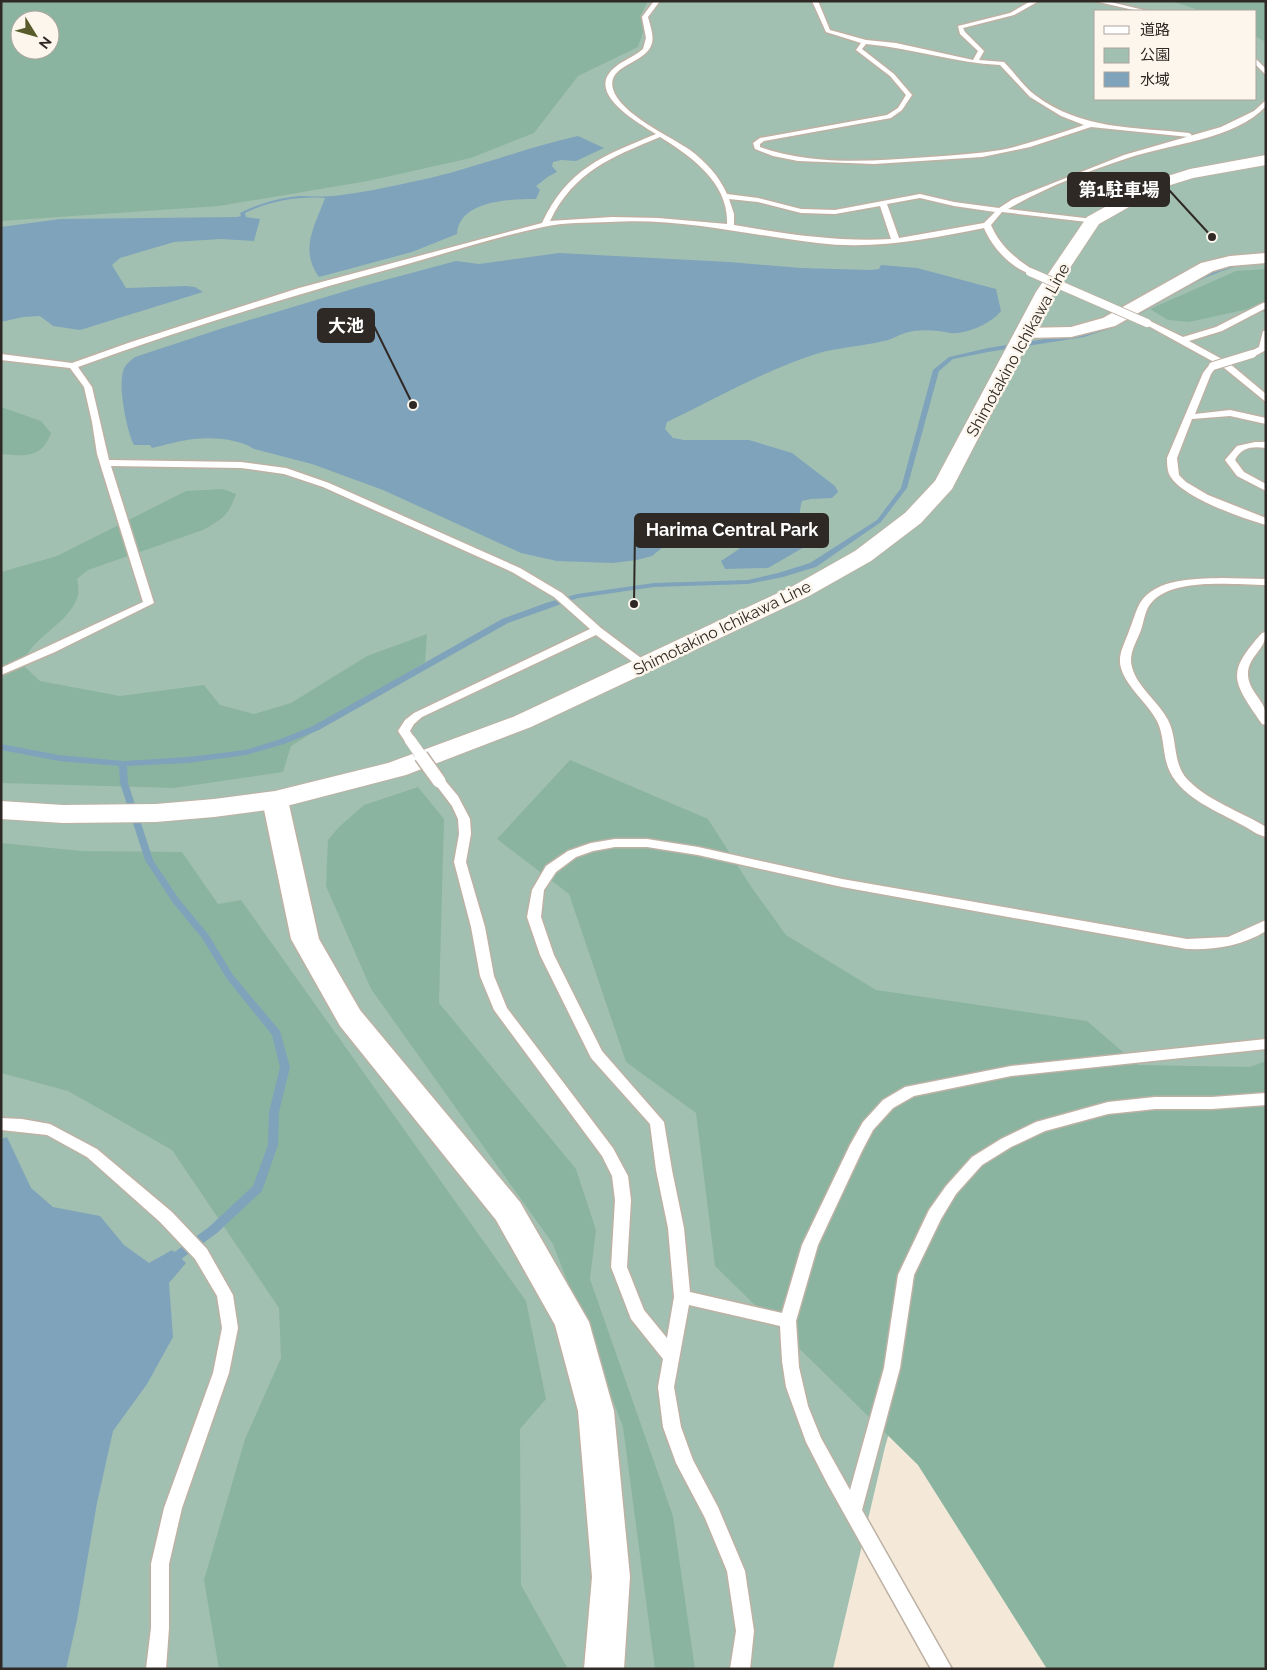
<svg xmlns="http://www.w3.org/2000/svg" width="1267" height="1670" viewBox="0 0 1267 1670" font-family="Raleway,'Noto Sans JP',sans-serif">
<rect width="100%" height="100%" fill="#f4e8d9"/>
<!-- green -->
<path fill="#a2c0b1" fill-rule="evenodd" d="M1,1H1197L1251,11H1096V99H1256V12L1266,14V1109L906,1375L885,1447L833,1669H1ZM20,20H50V50H20Z"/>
<!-- forest -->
<g fill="#8bb4a0" fill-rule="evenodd">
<path d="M1,1H648L640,17L652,6L638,47L578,76L534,133L471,158L368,181L219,206L1,221ZM20,20H50V50H20Z"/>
<path d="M1172,1H1266V42L1256,37V11H1201Z"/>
<path d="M1266,269V313L1253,308L1189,322L1168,320L1150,309L1236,271Z"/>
<path d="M1,407L41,421L51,433C42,459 24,456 1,454Z"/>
<path d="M223,489L236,494C228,516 224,518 203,530L88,570L77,579C78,583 79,590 78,595C70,625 30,636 23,665L40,681L120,696L204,685L220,705L254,714L291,703L367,656L427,634L425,662L291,746L283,772L174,788L1,783V572L57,556L186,491Z"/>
<path d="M570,760L708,819L750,885L786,935L876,990L1087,1021L1138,1065L1250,1067L1266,1061V1669H1047L918,1465L715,1266L696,1113L626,1062L569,894L497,839Z"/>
<path d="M418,787L444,819L439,1003L576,1169L596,1230L590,1279L673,1516L695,1669H655L623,1427L553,1244L371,989L326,886L328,840L339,827L364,805Z"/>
<path d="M1,843L82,851L182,852L218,904L241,900L526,1301L546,1399L520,1429L521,1585L568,1669H219L204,1580L245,1439L281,1358L279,1308L172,1150L68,1091L1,1073Z"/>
</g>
<!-- water -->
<g fill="#7fa3bb">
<path d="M578,136L604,148L576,161L561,160L553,162L552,166L557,172L549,176L536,186L540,190L536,199C511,199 459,200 457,234L412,252L319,277C299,249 315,226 325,198C299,196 269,201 245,213L246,217L260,219L254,241L221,239L174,242L120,258L112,265L126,288L186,286L195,287L203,292L80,330L53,326L40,316L23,317L1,322V227L60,219L237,217L241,216L240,213C257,204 279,198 299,196C310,196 322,197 333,196C361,193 389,187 416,181C471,170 523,148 578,136Z"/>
<path d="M559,253L729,262L801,268L871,270L879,269L881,265L917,268L996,289L1001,311C992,323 966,335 950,333C936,330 919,329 905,333C898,335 891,340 884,341C860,347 836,347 813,355C761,372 716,399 667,422L665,429L673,438L684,440H749L792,453L835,486L838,492L832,498L811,499L802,501C797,519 799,530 813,542L768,568L725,569L721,561L739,549L743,538L733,531L716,527H703L679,534L652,556L637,560L613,563L557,561L521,553L383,490L312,464L254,449C239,439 213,437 195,439C181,440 166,445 152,448L150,445H134C127,432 118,387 123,372C124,365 130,361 135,357L220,329L359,287L456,261L479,264Z"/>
<path d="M7,1137L31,1188L53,1207L100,1216L124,1245L149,1263L172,1250L186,1263L169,1283L173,1337L147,1384L113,1431L97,1503L77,1620L66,1669H1V1139Z"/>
</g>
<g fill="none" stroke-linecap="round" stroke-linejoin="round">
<!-- stream -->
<g fill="#7fa3bb" fill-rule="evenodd">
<path d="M1241,262L1244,264L1243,265C1202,274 1167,299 1131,319L1126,318L1198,277L1227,265Z"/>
<path d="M1113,324L1116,326L1115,327L1084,337L988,352L953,359L939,371L907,488L881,522L816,567L783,577L748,584L654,587L578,598L508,623L319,730L284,744L246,755L188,763L127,766L128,783L153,860L179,899L208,934L233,975L280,1031L290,1067L279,1112L278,1145L262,1191L217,1233L173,1265L169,1267L165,1265L163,1262L165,1259L209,1227L253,1186L268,1145L269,1112L280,1067L272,1035L227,979L202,938L173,903L145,860L120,783L119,766L59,761L1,750V744L59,755L123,761L188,757L245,750L278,740L313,726L502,619L546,603L577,594L654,583L748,580L778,573L810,563L877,520L901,488L933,370L949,357L988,348L1083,333Z"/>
</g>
<defs>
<g id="lane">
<path d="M654,1H660L648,17C650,25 654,35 652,43C647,64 606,64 613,89C620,114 670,136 690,150C706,162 719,176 727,194L758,198L801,209L835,210L920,194L954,202L999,208L1013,199L1124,155L1221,127L1254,111L1266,100V106C1235,140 1169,144 1128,158C1088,171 1044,188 1008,209L1093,219L1097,221L1096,223L1002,212L991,225C1000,246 1014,257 1033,270L1034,272L1030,274C1010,267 992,247 984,228C929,239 874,250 818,243C748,235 679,217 609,222C588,223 564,222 543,227C496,237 450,252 404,265C294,295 185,328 78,367L92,387L109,460L241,462L286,468L329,483L520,568L562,593L601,628L649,664L651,666L649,668H641L596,635L422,717L414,724L410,731L416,740L410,744L406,743L398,731L405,720L414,713L590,629L554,597L512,572L323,487L284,474L241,468L111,466L154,603L55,652L1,675V668L143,602L97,454L92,422L84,387L70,368L1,360V354L72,363L131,342L299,288L542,223C568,168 603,156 656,134C640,124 594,98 608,75C615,63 633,58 643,49L646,38L642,17ZM660,137C691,156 729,183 727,224L658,218L612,217L550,221C574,171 612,157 660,137ZM920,198L954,206L995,212L984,223L899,238L887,204ZM729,199L758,202L801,213L835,214L880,206L891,239C838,242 787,234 734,225V214Z"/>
<path d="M812,1H818L830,30L866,40L896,43L973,60L978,51L960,34L958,26L1010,13L1031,1H1039L1014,15L963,28L965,32L984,51L979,60L1004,62C1014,72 1024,87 1035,95C1081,130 1134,127 1189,133L1192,135L1189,137L1091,127L1030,147L982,157L874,164L798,161L773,156L755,149L753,143L760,138L887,115L898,108L906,95L890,76L856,50L861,43L826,32ZM866,44C912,48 955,63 1000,65L1030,97L1061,116L1084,125C1057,134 1029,144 1001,150C977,154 953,155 929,157C873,161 814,166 760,147V144L764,141L891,118L902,110L912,95L894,74L862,49Z"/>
<path d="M1094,1H1106L1148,11H1138Z"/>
<path d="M1256,59L1266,69V75L1256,65Z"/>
<path d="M1263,303H1266V308L1222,331L1189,341L1229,363L1266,394V402L1223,367L1143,323L1150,321L1183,337L1216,327Z"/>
<path d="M1263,331H1266V350L1255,356H1249V352L1259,347Z"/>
<path d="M1213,363L1217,366L1211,374L1195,414L1230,410L1266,418V424L1230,416L1192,419L1177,458L1179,475L1186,482L1208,495L1266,518V525C1242,518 1180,497 1169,474C1167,469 1167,463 1167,458L1203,373L1210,364Z"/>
<path d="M1255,442H1266V448C1253,446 1241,447 1235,460L1244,472L1266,484V491L1237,476L1225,460L1237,446Z"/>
<path d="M1221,578L1266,579V585C1235,585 1174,577 1152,602C1145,609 1144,621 1141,630C1137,641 1128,654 1132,667C1137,687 1158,701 1168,720C1178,739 1172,764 1188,780C1210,802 1240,811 1266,827V837C1257,835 1250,829 1242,825C1217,811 1184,799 1170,772C1162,756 1165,737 1157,721C1147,702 1127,688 1121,668C1117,655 1125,643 1129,631C1133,622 1135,612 1140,603C1156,578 1195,579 1221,578Z"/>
<path d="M1266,632C1266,650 1248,656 1248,674C1248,690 1263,699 1266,713C1266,717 1266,722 1266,725L1262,724C1233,681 1225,674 1262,633Z"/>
<path d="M439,777L443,778L458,796L470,819L471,834L466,862L485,927L494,976L507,1008L613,1148L628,1176L631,1200L627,1267L644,1310L667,1338L674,1297L668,1228L656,1170L650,1124L591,1058L540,955L527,917L532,890L546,866L568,851L591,843L615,839H647L698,847L842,879L1187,939L1228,937L1266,920V931C1242,946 1214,950 1187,949L842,887L698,855L647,847H615L593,851L576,857L556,872L544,890L541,917L554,955L602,1051L664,1122L672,1170L684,1228L690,1292L782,1313L802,1245L850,1145L863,1122L883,1100L905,1087L1011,1066L1266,1039V1049L1011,1076L914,1096L893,1108L873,1130L862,1151L818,1245L796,1321L799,1367L808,1406L821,1438L850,1490L884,1368L898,1275L929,1210L946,1186L972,1157L1001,1139L1036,1122L1108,1102L1155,1097H1212L1266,1093V1105L1212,1109H1155L1108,1114L1045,1131L1011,1147L982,1165L956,1194L941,1219L914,1275L900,1368L862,1510L952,1669H931L827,1483L806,1442L786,1387L782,1361L780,1326L689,1305L674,1387L681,1427L693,1460L718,1507L745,1571L754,1631L750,1669H730L736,1631L727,1571L705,1518L676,1463L663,1427L658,1387L663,1359L631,1319L611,1267L615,1200L612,1176L602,1156L494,1010L480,976L471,927L454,862L459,834L458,819L452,806L433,781Z"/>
<path d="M1,1118L22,1119L50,1124L97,1149L172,1212L207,1249L233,1295L238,1328L229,1373L182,1508L169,1564V1628L166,1669H146L151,1628V1564L164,1508L213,1373L222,1328L217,1296L195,1259L160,1222L87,1157L47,1135L1,1130Z"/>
</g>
<g id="street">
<path d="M1266,253V263L1230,266L1213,271L1115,326L1071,337L1024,338L1018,337L1015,333L1018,329L1024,328L1071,327L1103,318L1201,263L1230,256Z"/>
<path d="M275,792L284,794L288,800L319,939L360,1010L520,1202L589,1322L614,1411L630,1577L624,1669H584L592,1577L578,1411L555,1325L496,1220L340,1026L291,939L262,800L266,794Z"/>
</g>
<path id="secondary" d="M1266,155V165L1193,178L1164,187L1099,224L1054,292L952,489L921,523L871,561L809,596L531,727L406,775L275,809L214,817L156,822L63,823L1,819V801L63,805L156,804L214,799L275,791L388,763L513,717L793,586L855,551L905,513L935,481L1036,292L1087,217L1152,181L1190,169Z"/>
</defs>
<!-- lane casing -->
<use href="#lane" stroke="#bdb1a4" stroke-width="3"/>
<!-- street casing -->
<use href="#street" stroke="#bdb1a4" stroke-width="3"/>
<!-- secondary casing -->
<use href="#secondary" stroke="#bdb1a4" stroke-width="2"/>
<!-- lane -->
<use href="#lane" fill="#fff" fill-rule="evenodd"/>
<!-- street -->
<use href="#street" fill="#fff" fill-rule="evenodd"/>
<!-- secondary -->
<use href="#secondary" fill="#fff" fill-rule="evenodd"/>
<defs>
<g id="lane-bridge-far2">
<path d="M1030,272L1147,323"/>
<path d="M1213,366L1252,354"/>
</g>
<path id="lane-bridge-far1" d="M410,740L422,757"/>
<path id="lane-bridge" d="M421,756L439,781"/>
</defs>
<!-- lane-bridge-far2 casing -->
<use href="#lane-bridge-far2" stroke="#bdb1a4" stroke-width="10" stroke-linecap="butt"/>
<!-- lane-bridge-far1 casing -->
<use href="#lane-bridge-far1" stroke="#bdb1a4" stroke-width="12" stroke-linecap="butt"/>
<!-- lane-bridge casing -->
<use href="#lane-bridge" stroke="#bdb1a4" stroke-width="16" stroke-linecap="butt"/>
<!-- lane-bridge-far2 -->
<use href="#lane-bridge-far2" stroke="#fff" stroke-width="8"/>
<!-- lane-bridge-far1 -->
<use href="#lane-bridge-far1" stroke="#fff" stroke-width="11"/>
<!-- lane-bridge -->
<use href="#lane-bridge" stroke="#fff" stroke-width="13"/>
</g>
<g text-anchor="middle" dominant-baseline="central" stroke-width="5" stroke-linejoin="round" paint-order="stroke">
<!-- street labels -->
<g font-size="16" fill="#2e2924" stroke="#fdf6ed">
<text transform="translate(1018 350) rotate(-61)">Shimotakino Ichikawa Line</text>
<text transform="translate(722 628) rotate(-26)">Shimotakino Ichikawa Line</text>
</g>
</g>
<!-- callouts -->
<path fill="none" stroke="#2e2924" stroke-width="2" d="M1212 237L1169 190M413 405L374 326M634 604L635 530"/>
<g fill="#2e2924" stroke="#fdf6ed" stroke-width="2">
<circle cx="1212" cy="237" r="5"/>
<circle cx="413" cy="405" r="5"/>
<circle cx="634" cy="604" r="5"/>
</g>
<g fill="#2e2924" stroke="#2e2924" stroke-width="2">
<rect x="1068" y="173" width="101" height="33" rx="5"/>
<rect x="318" y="309" width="56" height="33" rx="5"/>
<rect x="635" y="514" width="193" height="33" rx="5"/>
</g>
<g font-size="18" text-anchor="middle" font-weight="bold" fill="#fff">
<text x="1119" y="196">第1駐車場</text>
<text x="346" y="332">大池</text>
<text x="732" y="536">Harima Central Park</text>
</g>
<!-- border -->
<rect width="1267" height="1670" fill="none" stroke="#2e2924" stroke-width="5"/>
<!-- legend -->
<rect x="1094" y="10" width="162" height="90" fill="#fdf6ed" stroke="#aaa49d"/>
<rect x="1104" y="26" width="25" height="8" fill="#ffffff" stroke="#aaa49d"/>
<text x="1140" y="35" font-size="15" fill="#2e2924">道路</text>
<rect x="1104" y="48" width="25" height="15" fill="#a2c0b1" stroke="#aaa49d"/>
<text x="1140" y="60" font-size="15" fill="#2e2924">公園</text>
<rect x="1104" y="72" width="25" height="15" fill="#7fa3bb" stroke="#aaa49d"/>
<text x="1140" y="85" font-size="15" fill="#2e2924">水域</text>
<!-- north arrow -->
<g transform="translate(35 35) rotate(127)"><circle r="24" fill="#fdf6ed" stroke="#aaa49d"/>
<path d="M0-4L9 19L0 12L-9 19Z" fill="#575c2a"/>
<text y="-8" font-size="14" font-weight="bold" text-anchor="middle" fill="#2e2924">N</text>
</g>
</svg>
